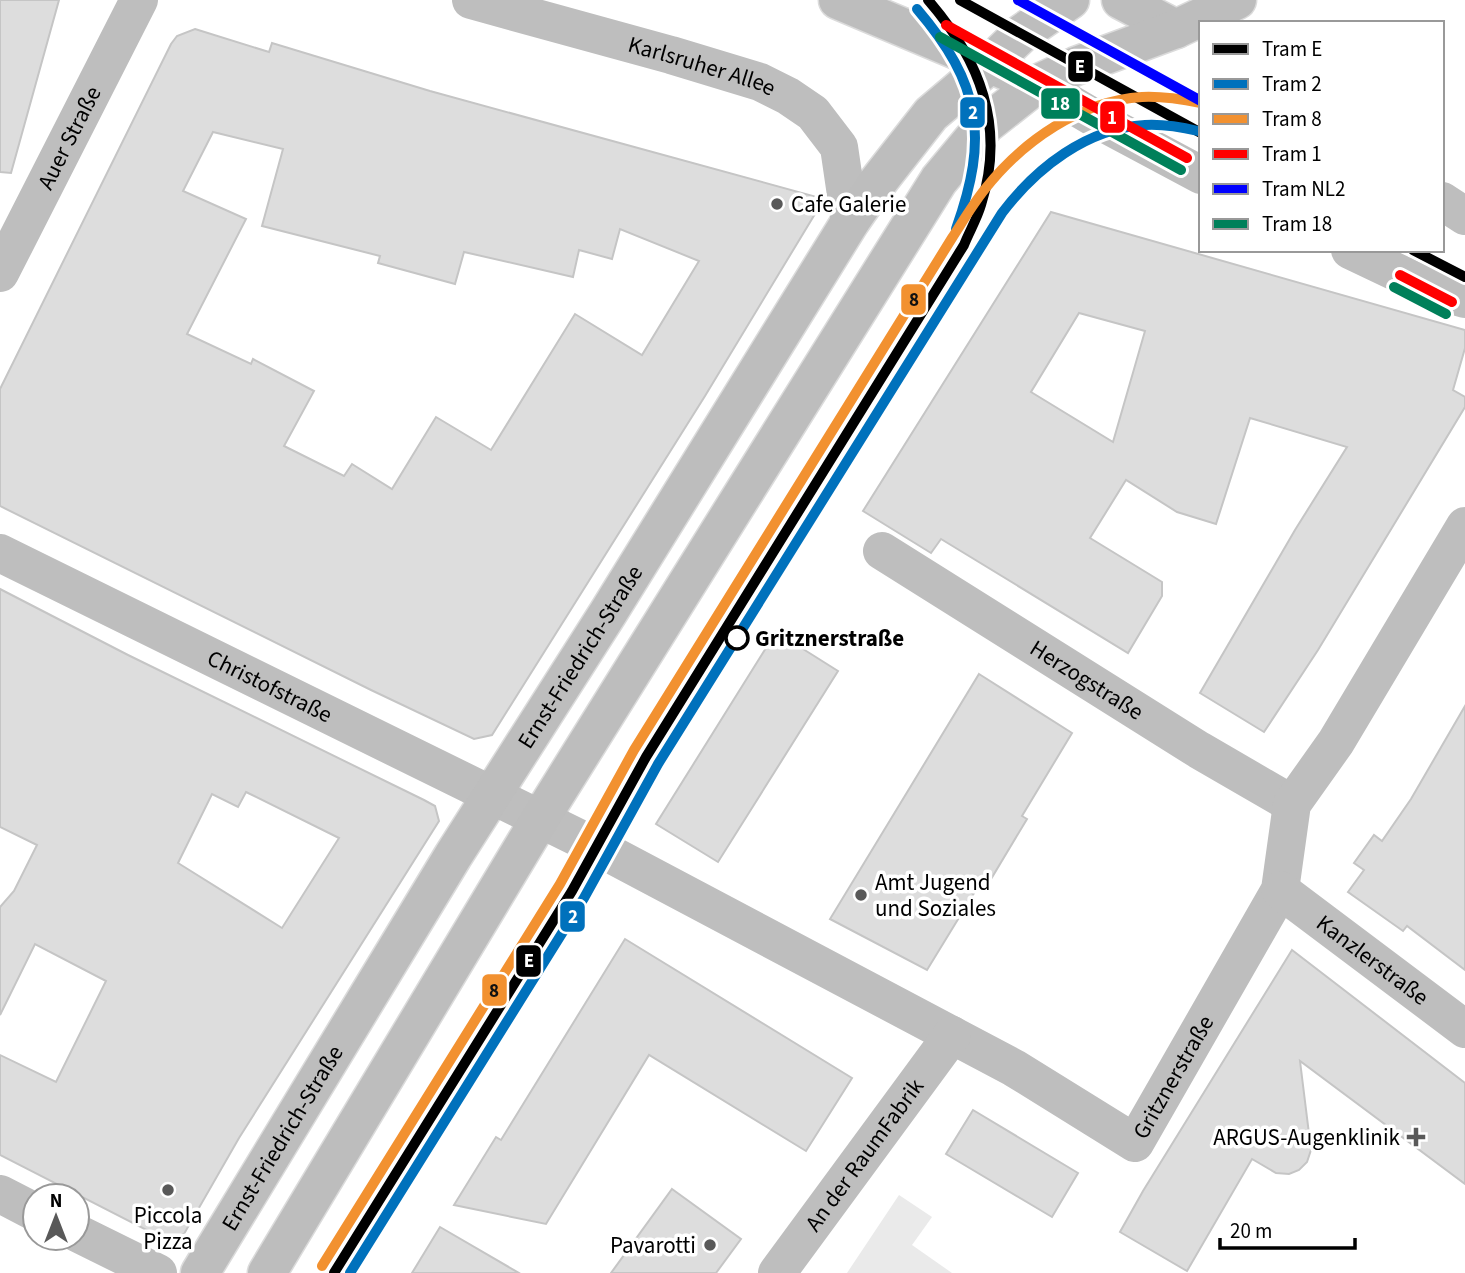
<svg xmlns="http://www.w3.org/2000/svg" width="1465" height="1273" viewBox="0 0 1465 1273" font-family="'Source Sans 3',sans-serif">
<rect width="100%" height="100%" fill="#fff"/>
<!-- green -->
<path fill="#eaeaea" d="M899,1195L932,1217L912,1245L952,1273H847Z"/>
<!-- building -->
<g fill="#ddd" stroke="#c5c5c5" stroke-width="2" fill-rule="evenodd">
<path d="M0,0H59L11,173L0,172Z"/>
<path d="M195,29L269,52L272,43L430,91L824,199L705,396L492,735L474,739L371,690L0,506V389L171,44L177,36ZM213,132L283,149L262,226L380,256L378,263L455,284L464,252L573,277L579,250L612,259L620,229L699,261L642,355L575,314L491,450L436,417L392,489L352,464L344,476L284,446L314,391L253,359L251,364L187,334L246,219L183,191Z"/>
<path d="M1051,212L1465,330V348L1453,390L1465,397V407L1318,650L1264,732L1200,693L1295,530L1347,447L1250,418L1216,524L1177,512L1126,480L1090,538L1162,582V596L1128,653L941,539L931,553L863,511ZM1079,313L1145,331L1113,442L1031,392Z"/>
<path d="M0,589L128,655L424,800L435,806L439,821L239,1138L184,1234L164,1239L0,1155V1055L56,1082L106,981L35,944L0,1015V907L14,891L37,845L0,827ZM246,792L339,838L282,928L178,863L212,794L238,807Z"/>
<path d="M776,632L838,671L718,862L656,824Z"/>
<path d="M979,674L1072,733L1022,816L1027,819L985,889L979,885L927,970L830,919Z"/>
<path d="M1465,706V970L1407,926L1403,931L1348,892L1364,870L1354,863L1374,835L1382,841L1411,799Z"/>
<path d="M625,939L852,1078L806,1151L649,1055L546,1224L454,1205L496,1137L501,1140Z"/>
<path d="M1292,950L1465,1083V1184L1300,1061L1311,1150L1307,1162L1299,1170L1289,1174L1276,1173L1252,1159L1187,1271L1120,1232L1143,1191Z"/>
<path d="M973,1110L1078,1173L1052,1217L946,1154Z"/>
<path d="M672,1189L741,1239L716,1273H611Z"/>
<path d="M440,1227L519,1273H412Z"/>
</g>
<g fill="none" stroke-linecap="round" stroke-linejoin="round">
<defs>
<g id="major">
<path d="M838,0L1009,72"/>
<path d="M1121,0L1176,29"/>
<path id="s7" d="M200,1273L453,856L608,613L850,222L877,183L931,114L990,64L1021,34L1070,0"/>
<path d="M267,1273L540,819L939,180L985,125L1037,84L1076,66L1176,29L1237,0"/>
</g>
</defs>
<!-- major casing -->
<use href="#major" stroke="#dbdbdb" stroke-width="41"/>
<!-- minor -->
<g stroke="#bebebe" stroke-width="38">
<path id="s1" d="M471,0L671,55L760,82L788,96L813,113L839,147L850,222"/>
<path d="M1037,84L1098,120L1201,175"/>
<path d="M1442,201L1465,216"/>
<path d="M1350,250L1434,290L1465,299"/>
<path id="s2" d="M0,273L139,0"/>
<path id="s3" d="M882,551L1199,750L1292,804"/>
<path id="s4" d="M0,553L597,847L1014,1068L1135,1143L1280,890L1292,804L1336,742L1465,526"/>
<path id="s5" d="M1280,890L1465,1029"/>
<path d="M0,1194L35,1212"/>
<path d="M77,1233L158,1273"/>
<path id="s6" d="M777,1273L952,1035"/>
</g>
<!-- major -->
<use href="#major" stroke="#bdbdbd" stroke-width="38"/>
<defs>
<g id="tram-1">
<path d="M960,0L1201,133"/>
<path d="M1413,250L1465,277"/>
<path d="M334,1273L572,891L646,757L964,245C969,232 977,219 981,205C1006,126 980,60 928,0"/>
</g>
<g id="tram-2">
<path d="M917,9C981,84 989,137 956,229"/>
<path d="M350,1273L584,898L658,764L1002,213C1036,168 1087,128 1145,125C1163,124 1181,127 1198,131"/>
</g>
<path id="tram-3" d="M322,1266L560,884L634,750L952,238C963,221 973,204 985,189C1023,141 1080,101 1142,97C1162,96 1181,99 1201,103"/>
<g id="tram-4">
<path d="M946,25L1187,158"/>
<path d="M1400,275L1452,302"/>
</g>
<path id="tram-5" d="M1018,0L1201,101"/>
<g id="tram-6">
<path d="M940,37L1181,170"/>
<path d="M1394,287L1446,314"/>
</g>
</defs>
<!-- tram-1 casing -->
<use href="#tram-1" stroke="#fff" stroke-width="16"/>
<!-- tram-2 casing -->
<use href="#tram-2" stroke="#fff" stroke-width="16"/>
<!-- tram-3 casing -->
<use href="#tram-3" stroke="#fff" stroke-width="16"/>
<!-- tram-4 casing -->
<use href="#tram-4" stroke="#fff" stroke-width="16"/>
<!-- tram-5 casing -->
<use href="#tram-5" stroke="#fff" stroke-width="16"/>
<!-- tram-6 casing -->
<use href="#tram-6" stroke="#fff" stroke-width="16"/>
<!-- tram-1 -->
<use href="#tram-1" stroke="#000" stroke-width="10"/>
<!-- tram-2 -->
<use href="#tram-2" stroke="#0071bc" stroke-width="10"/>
<!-- tram-3 -->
<use href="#tram-3" stroke="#f29130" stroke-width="10"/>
<!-- tram-4 -->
<use href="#tram-4" stroke="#f00" stroke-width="10"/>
<!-- tram-5 -->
<use href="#tram-5" stroke="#00f" stroke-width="10"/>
<!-- tram-6 -->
<use href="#tram-6" stroke="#00805a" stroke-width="10"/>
</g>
<!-- markers -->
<g fill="#595959" stroke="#fff" stroke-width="2.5">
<circle cx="777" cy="204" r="7"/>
<circle cx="861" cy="895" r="7"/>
<path d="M1412.5 1126.5h7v7h7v7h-7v7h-7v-7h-7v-7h7z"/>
<circle cx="168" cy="1190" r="7"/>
<circle cx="710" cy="1245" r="7"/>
</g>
<circle fill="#fff" stroke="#000" stroke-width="3.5" cx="737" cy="638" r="11"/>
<g text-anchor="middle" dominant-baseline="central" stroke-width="7" stroke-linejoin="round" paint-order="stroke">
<!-- street labels -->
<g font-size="23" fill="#000" stroke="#fff">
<text stroke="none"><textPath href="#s1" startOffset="240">Karlsruher Allee</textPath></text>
<text stroke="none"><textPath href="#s2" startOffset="152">Auer Straße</textPath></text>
<text stroke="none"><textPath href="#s7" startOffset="724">Ernst-Friedrich-Straße</textPath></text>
<text stroke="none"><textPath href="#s3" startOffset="242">Herzogstraße</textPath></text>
<text stroke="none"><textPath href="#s4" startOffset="301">Christofstraße</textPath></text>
<text stroke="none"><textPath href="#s5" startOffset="116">Kanzlerstraße</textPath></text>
<text stroke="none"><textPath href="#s4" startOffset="1356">Gritznerstraße</textPath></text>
<text stroke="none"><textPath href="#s7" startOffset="158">Ernst-Friedrich-Straße</textPath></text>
<text stroke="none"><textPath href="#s6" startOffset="147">An der RaumFabrik</textPath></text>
</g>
<!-- poi labels -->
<g font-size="23" fill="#000" stroke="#fff" text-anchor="start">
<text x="791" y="204">Cafe Galerie</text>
<text x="875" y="882">Amt Jugend<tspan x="875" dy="26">und Soziales</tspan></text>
<text x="1400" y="1137" text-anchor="end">ARGUS-Augenklinik</text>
<text x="168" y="1215" text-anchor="middle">Piccola<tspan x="168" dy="26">Pizza</tspan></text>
<text x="696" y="1245" text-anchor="end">Pavarotti</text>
</g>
<!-- stop labels -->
<g font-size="23" font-weight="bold" fill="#000" stroke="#fff" text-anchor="start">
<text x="755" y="638">Gritznerstraße</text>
</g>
</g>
<g stroke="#fff" stroke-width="2.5">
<rect x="1067" y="50" width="27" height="33" rx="7" fill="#000"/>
<rect x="1040" y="87" width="41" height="33" rx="7" fill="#00805a"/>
<rect x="959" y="96" width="27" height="33" rx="7" fill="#0071bc"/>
<rect x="1099" y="100" width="27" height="34" rx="7" fill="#f00"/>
<rect x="900" y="283" width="27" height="33" rx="7" fill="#f29130"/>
<rect x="559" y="900" width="27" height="33" rx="7" fill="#0071bc"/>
<rect x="515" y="944" width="27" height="34" rx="7" fill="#000"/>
<rect x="481" y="973" width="27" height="34" rx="7" fill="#f29130"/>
</g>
<g font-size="19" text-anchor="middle" font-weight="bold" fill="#fff">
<text x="1080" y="73">E</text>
<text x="1060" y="110">18</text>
<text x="973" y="119">2</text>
<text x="1112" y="124">1</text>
<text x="573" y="923">2</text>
<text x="529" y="967">E</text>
</g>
<g font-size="19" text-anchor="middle" font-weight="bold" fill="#111">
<text x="914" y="306">8</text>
<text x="494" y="997">8</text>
</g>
<!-- legend -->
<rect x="1199" y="21" width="245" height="231" fill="#ffffff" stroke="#999999" stroke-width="2"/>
<rect x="1213" y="44" width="35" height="10" fill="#000000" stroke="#999999" stroke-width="2"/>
<text x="1262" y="56" font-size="21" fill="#000000">Tram E</text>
<rect x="1213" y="79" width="35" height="10" fill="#0071bc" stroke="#999999" stroke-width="2"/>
<text x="1262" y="91" font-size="21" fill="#000000">Tram 2</text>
<rect x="1213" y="114" width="35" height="10" fill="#f29130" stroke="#999999" stroke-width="2"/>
<text x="1262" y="126" font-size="21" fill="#000000">Tram 8</text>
<rect x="1213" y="149" width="35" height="10" fill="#ff0000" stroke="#999999" stroke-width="2"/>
<text x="1262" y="161" font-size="21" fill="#000000">Tram 1</text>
<rect x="1213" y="184" width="35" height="10" fill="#0000ff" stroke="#999999" stroke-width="2"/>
<text x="1262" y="196" font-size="21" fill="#000000">Tram NL2</text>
<rect x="1213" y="219" width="35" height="10" fill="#00805a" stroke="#999999" stroke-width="2"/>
<text x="1262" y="231" font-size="21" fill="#000000">Tram 18</text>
<!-- north arrow -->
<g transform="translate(56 1217)"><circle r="33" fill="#ffffff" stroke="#999999" stroke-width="2"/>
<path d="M0-5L12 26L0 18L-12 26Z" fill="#595959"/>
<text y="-10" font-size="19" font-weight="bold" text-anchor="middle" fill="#000000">N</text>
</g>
<!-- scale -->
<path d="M1220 1238v10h135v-10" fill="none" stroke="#000000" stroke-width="3.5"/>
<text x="1230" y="1238" font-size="21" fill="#000000" stroke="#ffffff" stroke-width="5" paint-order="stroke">20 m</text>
</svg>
